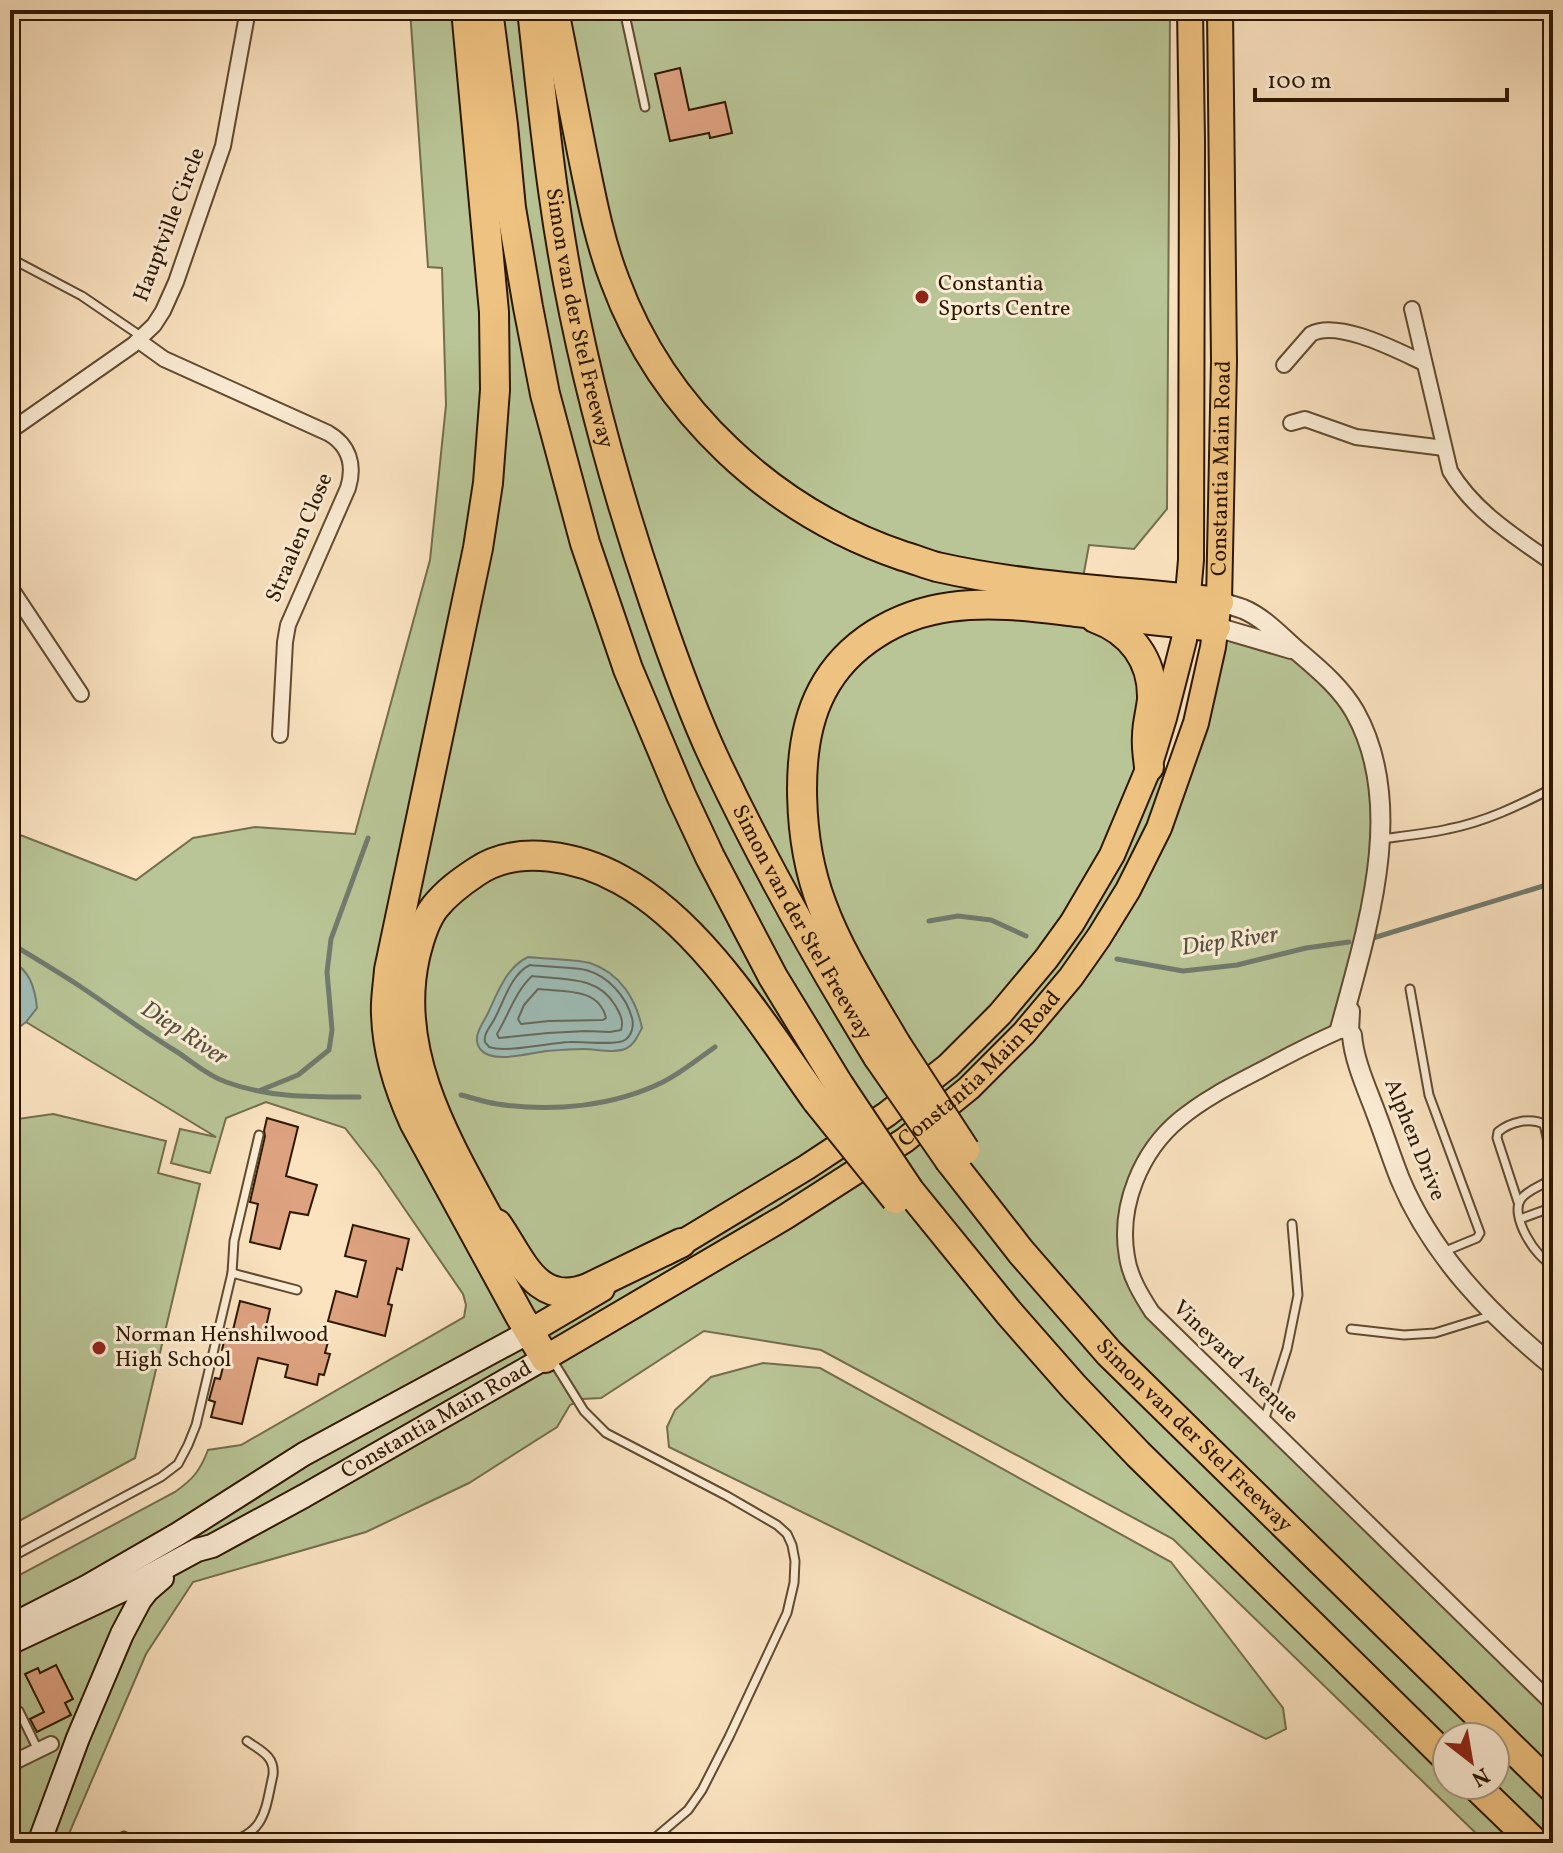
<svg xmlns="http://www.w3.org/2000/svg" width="1563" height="1853" viewBox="0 0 1563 1853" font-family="Vollkorn,serif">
<rect width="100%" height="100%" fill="#fbe3c0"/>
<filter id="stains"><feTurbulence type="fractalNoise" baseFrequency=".0025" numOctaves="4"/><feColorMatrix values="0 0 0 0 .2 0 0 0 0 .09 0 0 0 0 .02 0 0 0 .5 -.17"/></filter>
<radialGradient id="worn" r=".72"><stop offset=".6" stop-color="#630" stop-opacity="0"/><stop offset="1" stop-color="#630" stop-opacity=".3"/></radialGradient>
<!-- green -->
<g fill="#b9c596" stroke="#736e4b" stroke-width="2" fill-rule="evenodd">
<path d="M410,10H1170L1167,509L1134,549L1089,545L1077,611L1135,644L1149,767L1180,772L1216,627L1297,651L1354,711L1380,839L1340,1029L1222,1090L1150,1153L1125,1222L1140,1294L1553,1704V1843H1486L1173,1539L821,1350L704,1331L601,1398L582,1399L570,1405L557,1427L469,1483L366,1532L193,1582L146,1654L65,1843H10V1580L175,1492C193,1479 200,1471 208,1450L241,1445L464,1317L466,1305L463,1294L378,1170L345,1128L266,1102L226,1118L210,1173L171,1163L180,1129L216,1137L26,1022L10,1010V831L136,880L193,838L255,827L355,834L430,560L446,405L442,268L428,267ZM1447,1737H1495V1785H1447Z"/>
<path d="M53,1114L166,1141L158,1173L200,1184L135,1458L10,1526V1120Z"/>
<path d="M763,1363L820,1368L1171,1562L1283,1708L1286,1729L1266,1739L669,1447L667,1427L675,1410L711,1377Z"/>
</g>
<!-- water -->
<g fill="#9fbdb7" stroke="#717b6e" stroke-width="2">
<path d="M528,957C545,959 576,959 590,963C620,973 636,999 642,1028C638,1035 635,1044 627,1048C616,1054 597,1049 584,1049C572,1049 559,1050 547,1051C530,1053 493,1064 481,1050C470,1037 484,1023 489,1011C498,991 507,967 528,957Z"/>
<path d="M10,960C30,970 35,988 37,1008L26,1022L10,1034Z"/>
</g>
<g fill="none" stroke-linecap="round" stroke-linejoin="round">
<!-- shore -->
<g stroke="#666a5c" stroke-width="2">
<path d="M530,965C547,967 570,967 586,970C608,976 626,996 632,1018C634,1026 632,1035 625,1040C615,1046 582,1041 569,1042C548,1043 507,1053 489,1047C488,1045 486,1044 485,1042C483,1033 492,1025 495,1018C504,1001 511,974 530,965Z"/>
<path d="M532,976C562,980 597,975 615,1005C620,1014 624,1020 621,1030L610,1032L586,1031L548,1033L499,1038L497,1034C509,1014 515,992 532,976Z"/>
<path d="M538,989C563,992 599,987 606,1018L603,1020L549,1021L521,1024L518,1019L524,1005Z"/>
</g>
<!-- stream -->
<g stroke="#717b6e" stroke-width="5">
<path d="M929,921L958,916L991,920L1026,936"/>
<path d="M1373,938L1553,883"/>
<path d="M10,943C33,957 55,970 78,985C110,1006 141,1030 174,1050C192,1061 206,1075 226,1082C269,1098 315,1097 359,1097"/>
<path d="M1117,959L1183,971L1237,965L1306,948L1349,942"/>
<path d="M261,1090L298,1075L329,1050L332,1030L327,972L331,939L368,838"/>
<path d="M461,1095C473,1098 485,1102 497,1104C552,1112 612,1107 663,1082C681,1073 698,1059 715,1047"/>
</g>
</g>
<!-- building -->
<g fill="#dda280" stroke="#2d1700" stroke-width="2">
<path d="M680,68L689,110L725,102L732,133L710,138L709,133L670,141L655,74Z"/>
<path d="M267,1118L298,1127L286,1176L317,1185L308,1215L290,1212L280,1249L250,1242L258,1204L250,1202L265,1136L264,1131Z"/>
<path d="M353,1225L409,1239L402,1270L397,1268L388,1304L392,1305L385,1336L328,1321L336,1291L357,1297L366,1261L345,1256Z"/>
<path d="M240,1301L270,1309L266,1327L328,1342L325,1353L330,1354L324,1375L319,1374L317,1385L285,1377L288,1365L258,1358L242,1424L211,1417L215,1402L209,1400L215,1378L220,1379L227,1351L222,1350L227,1329L233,1330Z"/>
<path d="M56,1665L73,1699L65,1703L71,1715L37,1732L30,1719L44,1712L25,1674L38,1668L40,1673Z"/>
</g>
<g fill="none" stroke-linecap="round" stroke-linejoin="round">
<defs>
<g id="service">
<path d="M624,10L645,107"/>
<path d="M10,258L82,296L142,337"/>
<path d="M1380,839C1403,836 1426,834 1448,829C1485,822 1520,805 1553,788"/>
<path d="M1410,989L1429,1095L1480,1233L1477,1238L1443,1252"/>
<path d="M1553,1177C1544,1186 1528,1189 1521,1199C1509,1215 1536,1259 1553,1265"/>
<path d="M1518,1202L1497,1138L1498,1132C1510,1122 1530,1117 1544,1124L1553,1164"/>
<path d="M1520,1219L1553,1207"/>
<path d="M232,1273L234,1241L259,1135"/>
<path d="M1351,1329L1404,1335L1435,1333L1493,1315"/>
<path d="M553,1361L584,1411L606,1433L727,1496L777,1525L787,1534L792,1545L795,1561L794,1583L787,1613L729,1737L702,1790L688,1810L649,1843"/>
<path d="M1264,1421L1287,1349L1298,1295L1292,1224"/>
<path d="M10,1558L161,1477L178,1464L188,1445L196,1425L232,1273L297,1290"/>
<path d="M19,1711L38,1750"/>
<path d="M124,1836L130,1843"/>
<path d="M227,1843C266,1832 265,1810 273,1775C275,1756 261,1751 247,1741"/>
</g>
<g id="minor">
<path d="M1412,309L1450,471C1474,511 1515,537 1553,563"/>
<path d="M139,341L164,359L328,433C349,445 355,465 348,488L288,625L285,642L280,735"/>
<path d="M1284,365L1311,334C1338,319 1398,351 1424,363"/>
<path d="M1291,423L1305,419L1356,437L1444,448"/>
<path d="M10,431L133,345L154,325L163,311L176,282L223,146L248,10"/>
<path d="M10,587L81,694"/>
<path d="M1337,1032C1310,1044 1285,1057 1259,1071C1232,1085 1204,1099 1180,1119C1141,1151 1118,1206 1127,1257C1130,1277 1141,1295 1152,1312L1553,1704"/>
<path d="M10,1764L51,1744"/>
</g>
<g id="tertiary">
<path d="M1219,602C1227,604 1235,606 1243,609C1265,618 1283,639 1301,654C1321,671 1342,689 1355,712C1408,807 1366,932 1340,1029"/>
<path d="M1216,627L1291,649"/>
<path d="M1350,1011L1349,1031L1352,1035C1354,1062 1368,1091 1377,1116C1385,1137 1392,1159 1400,1179C1432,1255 1490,1315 1553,1366"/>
</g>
<g id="secondary">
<path d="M10,1626L88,1586L178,1534L304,1454L529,1332"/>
<path id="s1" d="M10,1643L125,1589L197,1550L212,1546L304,1496L545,1358"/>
<path d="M39,1843L78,1738L122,1634L140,1600L147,1591L162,1578"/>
</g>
<g id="primary">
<path d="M665,1253L807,1167L887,1114L948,1066L1000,1014L1046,959L1072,923L1112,855L1149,767L1164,718L1184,640L1191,560L1192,141L1190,10"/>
<path d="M529,1332L602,1289"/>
<path id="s2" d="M545,1358L785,1217L905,1140L969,1088L1024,1033L1071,977L1099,937L1128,890L1159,828L1196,723L1213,647L1219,602L1224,361L1220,10"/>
</g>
<g id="motorway">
<path d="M466,10L494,312L495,390L488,483L478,548L389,970C388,985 385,1000 386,1014C387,1051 399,1089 414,1122L520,1316L545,1358"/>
<path d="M488,10L503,125L511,208L528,307L545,394L585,543L628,669L681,795L710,857L773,977L839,1085"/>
<path id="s3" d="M532,10C539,72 545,135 554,197C573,334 609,470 654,602C672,655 691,709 715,760C763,862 819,961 878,1057"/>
<path d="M554,10C563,57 573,105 582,152C591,196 599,240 615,281C663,411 773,512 903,556C914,559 926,564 937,567C1030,588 1126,591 1219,602"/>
<path d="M1095,618C1131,631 1153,660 1152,699C1151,711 1147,723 1147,736C1146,746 1148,757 1149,767"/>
<path d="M896,1044C870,999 840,954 822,905C799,845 792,748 822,691C847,643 898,614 950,607C993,601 1034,607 1077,612C1123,617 1170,622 1216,627"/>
<path id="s4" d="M950,1161L1021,1252L1109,1353L1553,1788"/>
<path d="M909,1190L1009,1313L1074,1387L1138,1454L1447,1758"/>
<path d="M497,1224C521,1258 536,1308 588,1288L681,1243"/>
<path d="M501,1241C455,1154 392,1060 415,957C419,940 424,921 435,907C447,892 461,882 476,872C518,843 580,857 621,880C702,924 764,1027 817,1101"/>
<path d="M1475,1785L1535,1843"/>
</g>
</defs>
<!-- service casing -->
<use href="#service" stroke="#604a30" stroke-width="11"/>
<!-- minor casing -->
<use href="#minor" stroke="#604a30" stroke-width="18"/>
<!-- tertiary casing -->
<use href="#tertiary" stroke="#604a30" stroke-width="22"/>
<!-- secondary casing -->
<use href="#secondary" stroke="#2d1700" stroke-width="26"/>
<!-- primary casing -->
<use href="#primary" stroke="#2d1700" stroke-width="28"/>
<!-- motorway casing -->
<use href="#motorway" stroke="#2d1700" stroke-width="32"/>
<!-- service -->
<use href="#service" stroke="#fcedd6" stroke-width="7"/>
<!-- minor -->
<use href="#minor" stroke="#fcedd6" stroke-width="14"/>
<!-- tertiary -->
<use href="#tertiary" stroke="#fcedd6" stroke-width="18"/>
<!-- secondary -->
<use href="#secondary" stroke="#fcedd6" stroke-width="22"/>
<!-- primary -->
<use href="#primary" stroke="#eec280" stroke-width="24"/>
<!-- motorway -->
<use href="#motorway" stroke="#eec280" stroke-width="28"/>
<defs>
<g id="motorway-bridge">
<path d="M896,1044L965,1150"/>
<path d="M878,1057L950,1161"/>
<path d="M839,1085L909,1190"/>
<path d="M817,1101L896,1199"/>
</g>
</defs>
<!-- motorway-bridge casing -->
<use href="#motorway-bridge" stroke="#2d1700" stroke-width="32" stroke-linecap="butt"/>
<!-- motorway-bridge -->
<use href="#motorway-bridge" stroke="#eec280" stroke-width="28"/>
</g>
<!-- markers -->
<g fill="#8f2418" stroke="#fcedd6" stroke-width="3">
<circle cx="922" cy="297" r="8"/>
<circle cx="99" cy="1348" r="8"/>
</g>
<g text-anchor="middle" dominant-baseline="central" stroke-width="6" stroke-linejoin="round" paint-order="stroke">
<!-- street labels -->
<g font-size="22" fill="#2d1700" stroke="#fcedd6">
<text transform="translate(170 225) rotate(-69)">Hauptville Circle</text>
<text stroke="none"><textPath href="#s3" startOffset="312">Simon van der Stel Freeway</textPath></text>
<text stroke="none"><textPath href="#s2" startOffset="1196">Constantia Main Road</textPath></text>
<text transform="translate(300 538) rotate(-67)">Straalen Close</text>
<text stroke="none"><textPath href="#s3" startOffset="960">Simon van der Stel Freeway</textPath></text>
<text stroke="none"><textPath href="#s2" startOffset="524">Constantia Main Road</textPath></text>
<text transform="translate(1414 1140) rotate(68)">Alphen Drive</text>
<text transform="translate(1235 1362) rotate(44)">Vineyard Avenue</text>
<text stroke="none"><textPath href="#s1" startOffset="482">Constantia Main Road</textPath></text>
<text stroke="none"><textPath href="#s4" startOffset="368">Simon van der Stel Freeway</textPath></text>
</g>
<!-- poi labels -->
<g font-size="22" fill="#2d1700" stroke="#fcedd6" text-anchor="start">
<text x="938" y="284">Constantia<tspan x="938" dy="25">Sports Centre</tspan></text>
<text x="115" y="1335">Norman Henshilwood<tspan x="115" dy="25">High School</tspan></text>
</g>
<!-- water labels -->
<g font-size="24" font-style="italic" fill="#555140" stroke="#fcedd6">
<text transform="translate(1230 942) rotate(-8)">Diep River</text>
<text transform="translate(184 1034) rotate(33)">Diep River</text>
</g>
</g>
<!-- margin -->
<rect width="1563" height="1853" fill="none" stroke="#fbe3c0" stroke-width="40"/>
<rect x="12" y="12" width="1539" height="1829" fill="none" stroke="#2d1700" stroke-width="4"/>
<rect x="20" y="20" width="1523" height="1813" fill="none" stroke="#2d1700" stroke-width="2"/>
<!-- north arrow -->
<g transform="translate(1471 1761) rotate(149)"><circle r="38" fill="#fcedd6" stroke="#a99780" stroke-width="2"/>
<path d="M0-6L14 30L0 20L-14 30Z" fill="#8f2418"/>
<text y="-12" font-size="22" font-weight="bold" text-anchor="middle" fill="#2d1700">N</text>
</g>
<!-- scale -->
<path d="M1255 88v12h252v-12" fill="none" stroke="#2d1700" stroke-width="4"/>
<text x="1267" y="88" font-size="24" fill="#2d1700" stroke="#fcedd6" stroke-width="6" paint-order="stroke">100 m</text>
<rect width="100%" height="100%" filter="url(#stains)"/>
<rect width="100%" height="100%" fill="url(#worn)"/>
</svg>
